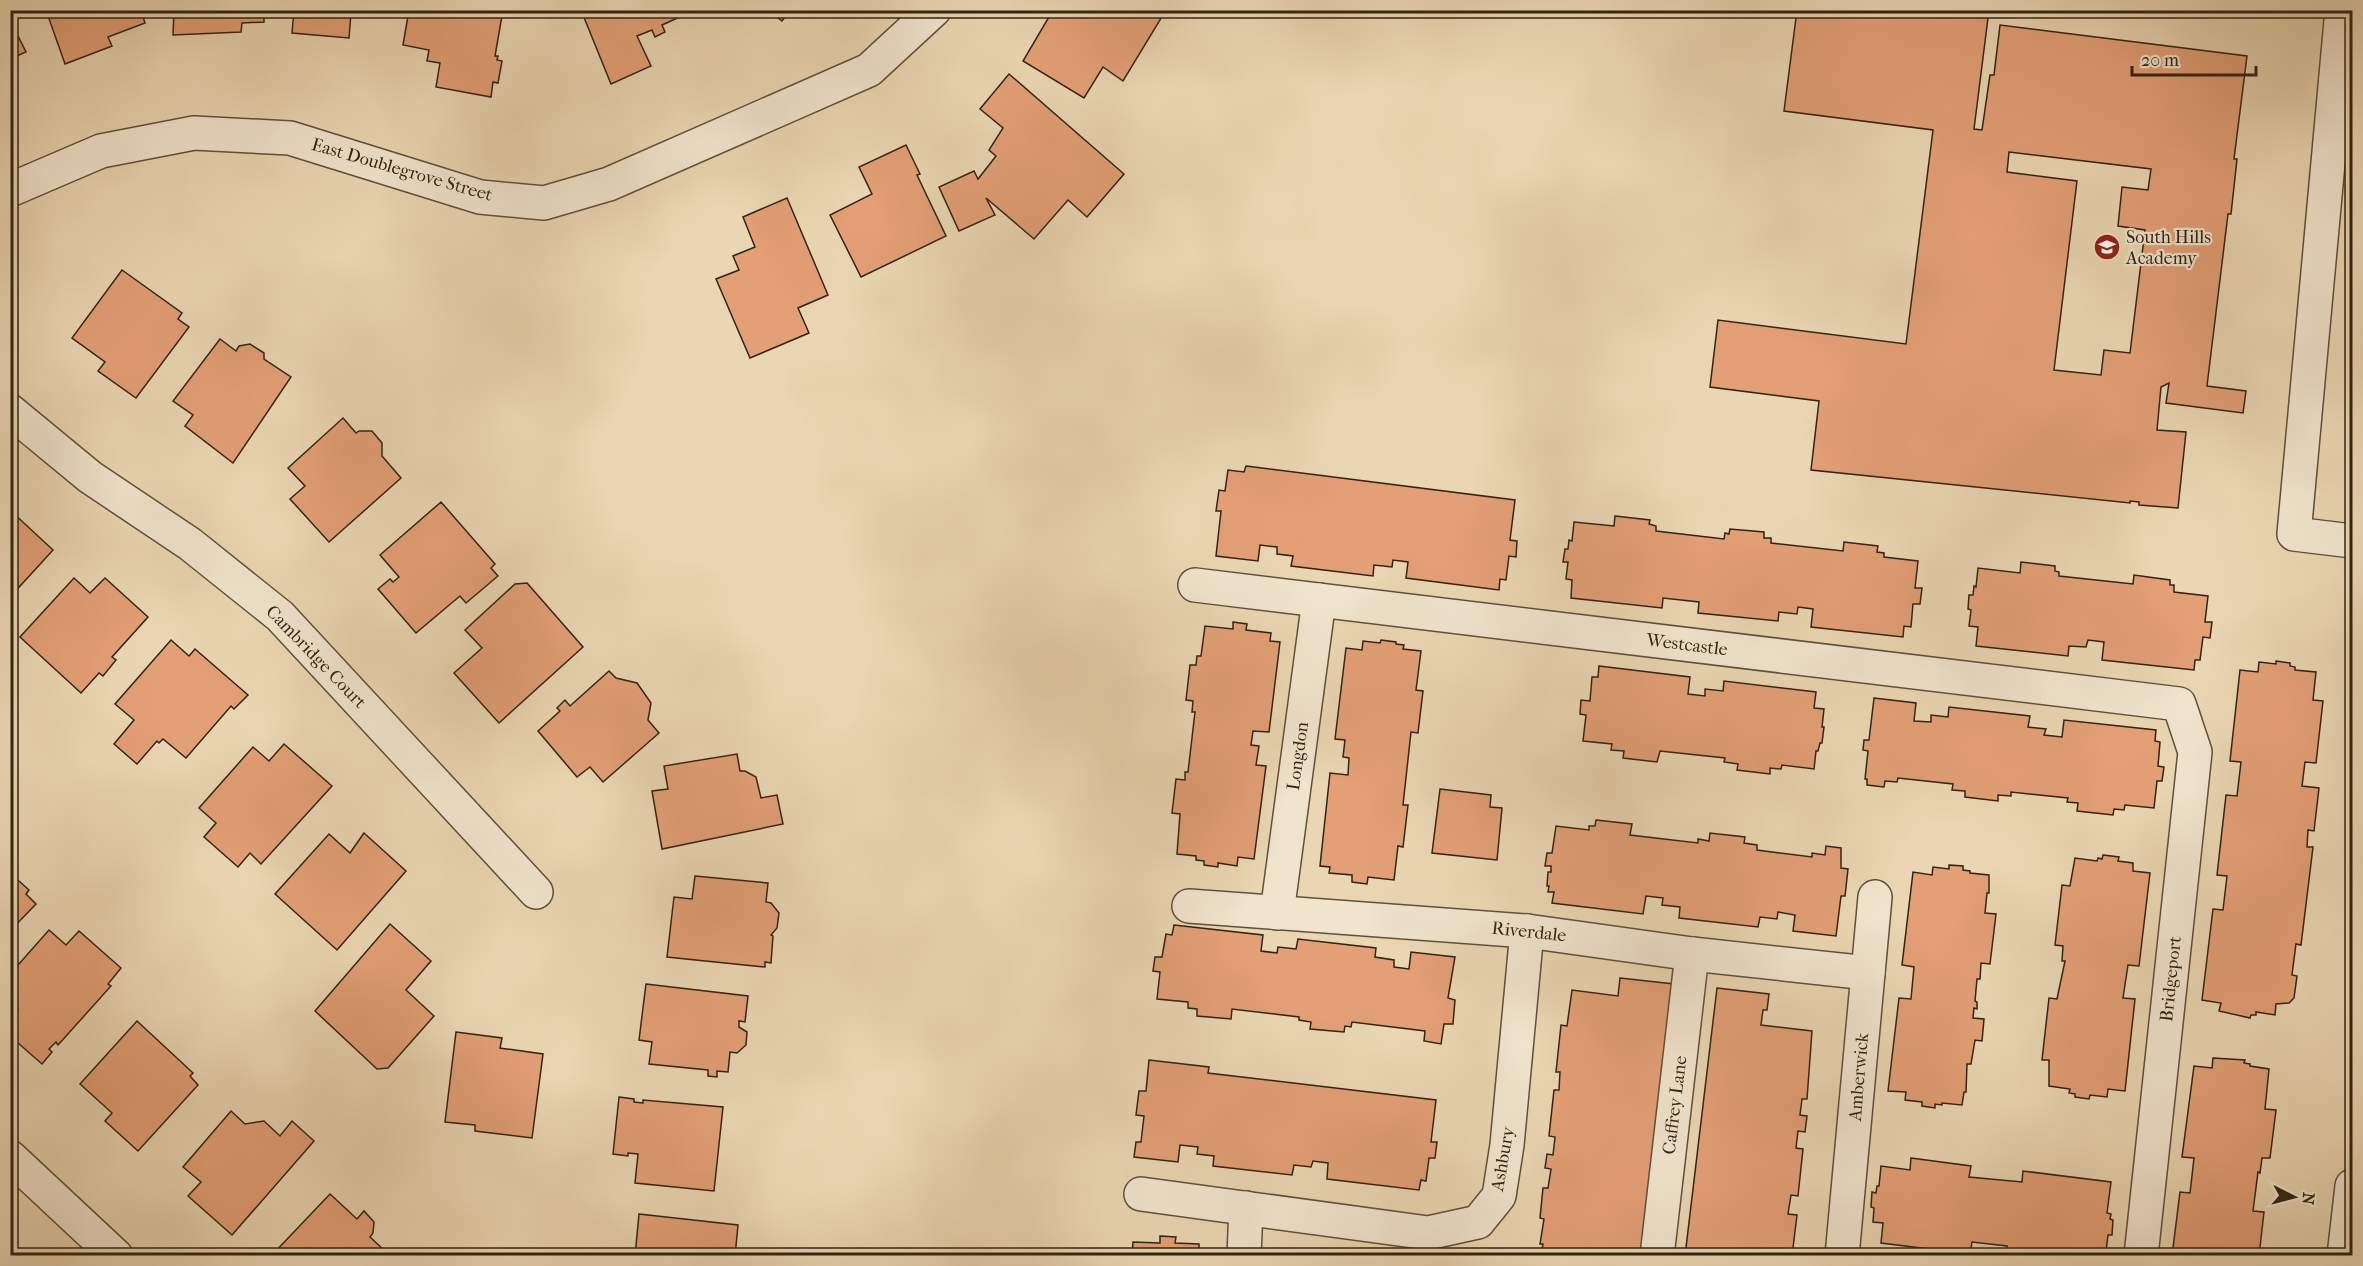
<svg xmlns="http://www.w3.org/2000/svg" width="2363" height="1266" viewBox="0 0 2363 1266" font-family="'IM FELL French Canon',serif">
<rect width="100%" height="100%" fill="#ead6b2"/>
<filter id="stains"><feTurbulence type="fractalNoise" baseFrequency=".00333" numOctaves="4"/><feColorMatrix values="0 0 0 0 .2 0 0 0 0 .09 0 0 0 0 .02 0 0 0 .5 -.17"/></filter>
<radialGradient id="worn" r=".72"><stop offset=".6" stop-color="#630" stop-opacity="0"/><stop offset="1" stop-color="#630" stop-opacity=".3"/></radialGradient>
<!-- building -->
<g fill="#e39f76" stroke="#312313" stroke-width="1.5" fill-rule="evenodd">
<path d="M46,10H141L145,23L108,37L112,46L65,64Z"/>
<path d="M174,10H264V22L242,23L241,32L173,35Z"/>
<path d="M294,10H377L376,16L351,13L349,38L292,33Z"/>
<path d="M409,10H503L495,56H498L497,60L502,61L498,83L493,82L491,97L436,87L440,63L427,61L429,50L403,45Z"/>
<path d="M581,10H691V12L662,25L665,32L655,37L652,30L637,36L651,66L611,84Z"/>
<path d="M767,10H783L781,14L785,17L782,21Z"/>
<path d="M1053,10H1086L1091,13L1093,10H1166L1123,81L1103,67L1084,98L1023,61Z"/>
<path d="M1797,10H1989L1974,129L1982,130L1990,75H1994L2000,25L2247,56L2234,159H2237L2231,214H2228L2207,386L2246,391L2243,413L2166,403L2169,383L2161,387L2157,430L2186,432L2178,508L2139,505V502L2130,501V503L1811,470L1819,401L1710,387L1718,320L1906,344L1933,130L1784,111ZM2009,152L2151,169L2148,190L2122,187L2118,226L2145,230L2130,353L2104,350L2101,375L2054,370L2077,181L2007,172Z"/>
<path d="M10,20L26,52L10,59Z"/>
<path d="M1009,74L1124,174L1087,217L1068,200L1034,239L986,198L995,215L959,231L939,187L974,171L978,179L996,156L989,150L1003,128L980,109Z"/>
<path d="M906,145L920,174L917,175L946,236L861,277L830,215L872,194L859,167Z"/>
<path d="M787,198L828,295L798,308L809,333L750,358L716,279L739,270L733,256L755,247L743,217Z"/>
<path d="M122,270L182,313L178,319L189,327L136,398L98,371L105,362L72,338Z"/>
<path d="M220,339L236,351L239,346L250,344L264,353V359L291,377L233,463L185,426L193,415L173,401Z"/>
<path d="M343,418L356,433L359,431H372L382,443V456L401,478L329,542L290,499L305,486L288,468Z"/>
<path d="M1246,466L1515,500L1510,540L1517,541L1516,557L1509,556L1506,580L1500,579L1499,590L1406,578L1408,562L1393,560L1392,567L1374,565L1373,576L1291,566L1293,556L1277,554V547L1260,545L1258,561L1216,556L1221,511H1216L1219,490L1225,491L1228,470L1244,472Z"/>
<path d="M441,502L495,564L491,568L498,576L466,603L460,596L416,633L378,589L390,579L393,582L399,577L380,555Z"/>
<path d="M11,511L53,550L10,597V511Z"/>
<path d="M1615,516L1650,520L1649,524L1656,526V531L1724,539L1725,533L1729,534L1730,529L1764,532V538H1771V543L1843,551L1844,542L1878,546L1877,552L1884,553V557L1918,561L1915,588H1922L1920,604H1913L1911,627L1904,626L1903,637L1811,627L1813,609L1798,607L1797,614L1779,612L1778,621L1698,613L1699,602L1663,598L1662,608L1571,598L1572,580L1566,579L1568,562H1563L1565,549H1568L1569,540L1572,541L1574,522L1614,526Z"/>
<path d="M2021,562L2055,566V571L2059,572V576L2133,584L2134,575L2170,580V585H2174V592L2208,596L2205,622H2212L2210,638L2203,637L2200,660H2195L2194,670L2102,660L2104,642L2088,640L2086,647L2069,646L2068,656L1976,646L1978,627L1969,626L1971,610L1968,609L1969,595H1973L1974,586L1976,587L1978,568L2020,573Z"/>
<path d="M74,578L90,593L105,578L148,617L112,657L116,660L103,676L99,673L81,693L20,637Z"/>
<path d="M527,583L583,647L499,723L454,673L482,648L465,630L515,584Z"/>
<path d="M1233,622L1247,624L1246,630L1271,633L1270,641L1280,642L1269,732L1253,731L1251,745L1259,746L1256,765L1266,766L1254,859L1238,857L1237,866L1218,863V867L1204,865V861L1196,860V856L1177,854L1180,814L1172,813L1176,779L1185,780V772H1188L1195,712H1192L1193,701L1186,700L1190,665H1196L1197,656H1201L1205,626L1233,629Z"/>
<path d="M171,640L189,656L195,649L248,695L234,709L231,706L186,758L163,739L159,743L157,741L137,764L114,744L134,720L115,704Z"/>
<path d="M1381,640L1396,642V644L1404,645L1403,649L1421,651L1416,690L1423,691L1418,733L1411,732L1403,805H1408L1403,847L1398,846L1394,880L1368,877L1367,884L1352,882V875L1329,873L1330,867L1320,866L1330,773L1348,775L1349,758L1343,757L1345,740L1335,739L1346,648L1362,650L1363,641L1380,643Z"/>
<path d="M2276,661L2290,663V666L2295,667V670L2316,672L2313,700L2323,701L2316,763L2305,762L2302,786L2319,788L2314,831L2308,830L2307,847H2313L2301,945L2296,944L2292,975L2297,976L2294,998L2289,1003L2276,1004L2275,1015L2256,1012V1015H2251L2250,1018L2219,1011L2221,1003L2202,1000L2213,909L2223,910L2227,876L2217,875L2226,795L2237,796L2241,762L2230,761L2240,670L2258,672L2259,662L2276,664Z"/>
<path d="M1599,666L1690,677L1688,694L1705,696V689L1723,691L1724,681L1816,692L1814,708L1824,709L1822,727H1824L1822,743H1820L1818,751H1816L1814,769L1782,765L1781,769L1770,768V774L1737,770L1738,764L1724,762L1725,758L1660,751L1657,762L1623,758L1624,751L1611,750L1612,744L1583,741L1586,715L1580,714L1581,700L1590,701L1592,677H1598Z"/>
<path d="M609,671L616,678L637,683L651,703L648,720L659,733L603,782L590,767L577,777L538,731L560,711L557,708L565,700L570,706Z"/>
<path d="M1874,698L1916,703L1914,721L1931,722V715L1948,717L1949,707L2030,716L2028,727L2046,729L2044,735L2062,737L2064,720L2156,730L2155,741L2160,742L2158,766L2164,767L2162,781H2157L2154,808L2125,805L2124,810L2114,809L2113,815L2077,811L2078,803L2067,802L2068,798L2011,792V796L1998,795V801L1965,797V791L1952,790L1953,784L1898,778L1897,782L1885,781L1884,787L1867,785V779H1865L1868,751L1863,750L1864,740H1869Z"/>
<path d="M284,744L332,786L261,864L250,853L238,867L204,837L216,823L199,808L253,747L269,761Z"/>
<path d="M737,754L740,771H745L756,777L761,798L777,795L783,824L662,849L652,791L668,789L664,766Z"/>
<path d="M1440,789L1491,795L1490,807L1502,808L1497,860L1432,853Z"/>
<path d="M1596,820L1632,824L1630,835L1698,843V839L1709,841L1710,833L1745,837L1744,843L1757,845V850L1812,857V853L1825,855L1826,846L1841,848V868L1848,869L1845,896H1841L1836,936L1793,931L1795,915L1778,912L1777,919L1760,917L1758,927L1679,918L1680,907L1662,905L1663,898L1646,896L1643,914L1552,903L1554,892H1548L1549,886H1547L1548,872H1551V866H1545L1547,853H1552L1556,826L1589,830V826H1595Z"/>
<path d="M364,833L406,871L337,950L275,894L329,834L350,853Z"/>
<path d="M2103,855L2119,857L2118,861L2133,863V871L2150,873L2139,966L2128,965L2123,998L2135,999L2125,1091L2108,1089L2107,1097L2090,1095L2089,1099L2075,1097V1094L2069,1093L2070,1089L2049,1086V1060H2042L2049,998L2057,999L2065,961H2062L2063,946L2055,945L2062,885L2070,886L2075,858L2097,861L2098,858L2102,859Z"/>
<path d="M1949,865L1963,866V870L1970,871V873L1989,875V893H1987L1985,913L1996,914L1990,964L1981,963L1980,979H1977L1975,1001L1977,1002V1009L1974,1008L1973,1018L1984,1019L1982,1041L1975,1040L1971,1064H1967L1966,1092H1964L1962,1105L1942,1103V1105L1935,1104V1108L1922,1106V1102L1905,1100L1906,1092L1888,1091L1899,998L1911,999L1914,967L1902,965L1913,872L1932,875L1933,867L1949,869Z"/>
<path d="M10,873L29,890L26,894L36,904L10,931Z"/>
<path d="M695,876L768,883L766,902L771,903L779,913L777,928L771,935L773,936L771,963L765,962V967L667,957L674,897L692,899Z"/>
<path d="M390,924L431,961L406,990L434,1016L388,1068L377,1069L315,1011Z"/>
<path d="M1174,925L1263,935L1261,951L1277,953L1278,947L1296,949L1298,939L1376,948L1375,957L1394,960V967L1409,969L1411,952L1455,957L1448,998L1455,1000L1453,1024H1444L1441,1044L1424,1041L1425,1031L1352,1022L1351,1027L1345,1026L1344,1032L1310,1029L1311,1022L1299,1020V1017L1232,1009L1231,1019L1197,1016V1009L1188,1008V1002L1157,999L1160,972L1153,971L1155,957H1162L1166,934L1172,935Z"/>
<path d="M49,930L66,945L79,931L121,968L108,984L111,986L58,1045L56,1042L49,1049L52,1052L42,1064L10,1036V1015L12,1016L18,1009L10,1002V974Z"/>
<path d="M1620,978L1674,984L1643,1256L1541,1254L1543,1244H1540L1544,1219L1540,1218L1543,1188H1548L1551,1169L1545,1168L1547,1154L1553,1155L1555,1137L1549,1136L1554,1090H1559L1560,1072H1556L1561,1025L1567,1026L1572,990L1618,996Z"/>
<path d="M646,984L748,996L745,1022L739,1021V1027L747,1032L746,1045L737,1053L730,1052L728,1072L717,1071V1077L708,1076V1070L649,1064L652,1042L639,1040Z"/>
<path d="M1717,988L1769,994L1767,1010H1763L1761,1025L1812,1031L1807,1099H1802L1800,1115L1807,1116L1805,1132L1798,1131L1796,1148L1803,1149L1798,1196L1791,1195L1788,1214L1797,1215L1792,1256H1685Z"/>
<path d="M137,1021L193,1073L190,1076L198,1085L138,1151L105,1121L112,1113L80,1084Z"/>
<path d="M456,1032L502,1038L500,1048L543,1054L532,1138L475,1131V1125L445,1122Z"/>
<path d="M2213,1058L2245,1060L2244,1063L2250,1064V1066L2269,1069L2265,1109L2276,1110L2270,1158H2262L2260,1173L2258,1172L2253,1211L2264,1212L2259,1256H2172L2180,1192L2190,1193L2194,1158L2182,1157L2194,1066L2212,1068Z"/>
<path d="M1149,1060L1209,1067L1208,1073L1436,1100L1431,1142H1437L1435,1158H1429L1426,1181L1421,1180L1419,1190L1327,1179L1328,1163L1313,1161L1311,1167L1294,1165L1292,1175L1213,1166L1214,1156L1197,1154L1198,1147L1180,1145L1178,1162L1134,1157L1136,1142H1141L1144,1116L1136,1115L1139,1091H1146Z"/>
<path d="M619,1097L634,1099V1102L643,1103V1100L723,1107L714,1191L635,1183L638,1154L628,1153V1156L613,1154Z"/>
<path d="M231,1111L245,1124L264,1121L280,1136L292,1121L314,1141L232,1235L188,1196L201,1182L183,1167Z"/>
<path d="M1911,1158L1971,1166L1969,1177L2022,1182L2023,1171L2111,1182L2107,1213L2111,1214L2110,1219L2113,1220L2112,1235H2108L2106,1252L2098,1250V1256H2006L2007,1246L1972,1242L1970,1254L1881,1243L1883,1223L1873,1222L1874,1208L1871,1207L1872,1192L1876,1193L1877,1186H1879L1881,1166L1910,1170Z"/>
<path d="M330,1194L357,1219L364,1211L374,1222L373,1233L370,1237L385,1251L381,1256H271Z"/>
<path d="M639,1214L738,1225L735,1256H635Z"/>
<path d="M1160,1236L1176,1237L1175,1243L1199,1244V1251H1210V1256H1132L1133,1242L1160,1243Z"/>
</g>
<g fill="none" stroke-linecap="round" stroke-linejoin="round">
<defs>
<g id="minor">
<path d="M2342,10L2294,534L2352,541"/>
<path d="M10,190L101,151L194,133L290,138L480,197L544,203L609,184L869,70L934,10"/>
<path d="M10,411L90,477L190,544L280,616L536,892"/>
<path d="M1195,585L2179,704L2195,752L2141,1256"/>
<path d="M1189,906L1527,931L1692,954L1868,973"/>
<path d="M1277,913L1319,600"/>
<path d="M10,1157L116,1256"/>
<path d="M1141,1194L1428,1233L1478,1222L1499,1196L1507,1145L1527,931"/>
<path d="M1244,1256L1246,1208"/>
<path d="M1657,1256L1692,954"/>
<path d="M1842,1256L1875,897"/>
<path d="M2344,1256L2352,1186"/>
</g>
</defs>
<!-- minor casing -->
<use href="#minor" stroke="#5f503b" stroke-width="36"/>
<!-- minor -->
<use href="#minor" stroke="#f1e4cd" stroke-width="33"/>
</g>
<!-- icons -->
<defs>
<symbol id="school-disc" viewBox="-11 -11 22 22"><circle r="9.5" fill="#8f2418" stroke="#f1e4cd"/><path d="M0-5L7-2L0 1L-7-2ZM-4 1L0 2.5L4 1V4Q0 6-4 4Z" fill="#fff"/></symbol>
</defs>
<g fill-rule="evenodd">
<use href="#school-disc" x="2092" y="232" width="30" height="30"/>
</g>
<g text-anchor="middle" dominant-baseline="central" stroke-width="4.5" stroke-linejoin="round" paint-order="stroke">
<!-- street labels -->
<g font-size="18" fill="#312313" stroke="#f1e4cd">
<text transform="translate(402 170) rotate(16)">East Doublegrove Street</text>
<text transform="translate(1687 645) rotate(7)">Westcastle</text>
<text transform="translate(316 657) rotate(46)">Cambridge Court</text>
<text transform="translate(1298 756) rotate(-82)">Longdon</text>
<text transform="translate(1529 932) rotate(6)">Riverdale</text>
<text transform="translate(2171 979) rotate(-84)">Bridgeport</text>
<text transform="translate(1859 1077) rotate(-85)">Amberwick</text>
<text transform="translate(1675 1105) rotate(-83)">Caffrey Lane</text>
<text transform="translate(1503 1159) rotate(-80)">Ashbury</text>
</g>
<!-- poi labels -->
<g font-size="18" fill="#312313" stroke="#f1e4cd" text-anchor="start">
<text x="2126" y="237">South Hills<tspan x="2126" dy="21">Academy</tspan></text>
</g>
</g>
<!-- margin -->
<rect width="2363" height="1266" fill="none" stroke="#ead6b2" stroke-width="36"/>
<rect x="12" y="12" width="2339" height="1242" fill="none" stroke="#312313" stroke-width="3"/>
<rect x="18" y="18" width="2327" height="1230" fill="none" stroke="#312313" stroke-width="1.5"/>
<!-- north arrow -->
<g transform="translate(2294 1197) rotate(96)" stroke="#f1e4cd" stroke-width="4.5" paint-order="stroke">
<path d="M0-4.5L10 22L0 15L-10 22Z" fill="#312313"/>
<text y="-9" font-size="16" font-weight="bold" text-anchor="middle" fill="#312313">N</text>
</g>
<!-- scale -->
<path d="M2132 66v9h124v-9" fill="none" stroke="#312313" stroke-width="3"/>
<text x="2141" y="66" font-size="18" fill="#312313" stroke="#f1e4cd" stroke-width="4.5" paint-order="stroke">20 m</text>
<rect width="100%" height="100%" filter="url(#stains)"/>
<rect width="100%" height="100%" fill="url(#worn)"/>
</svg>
